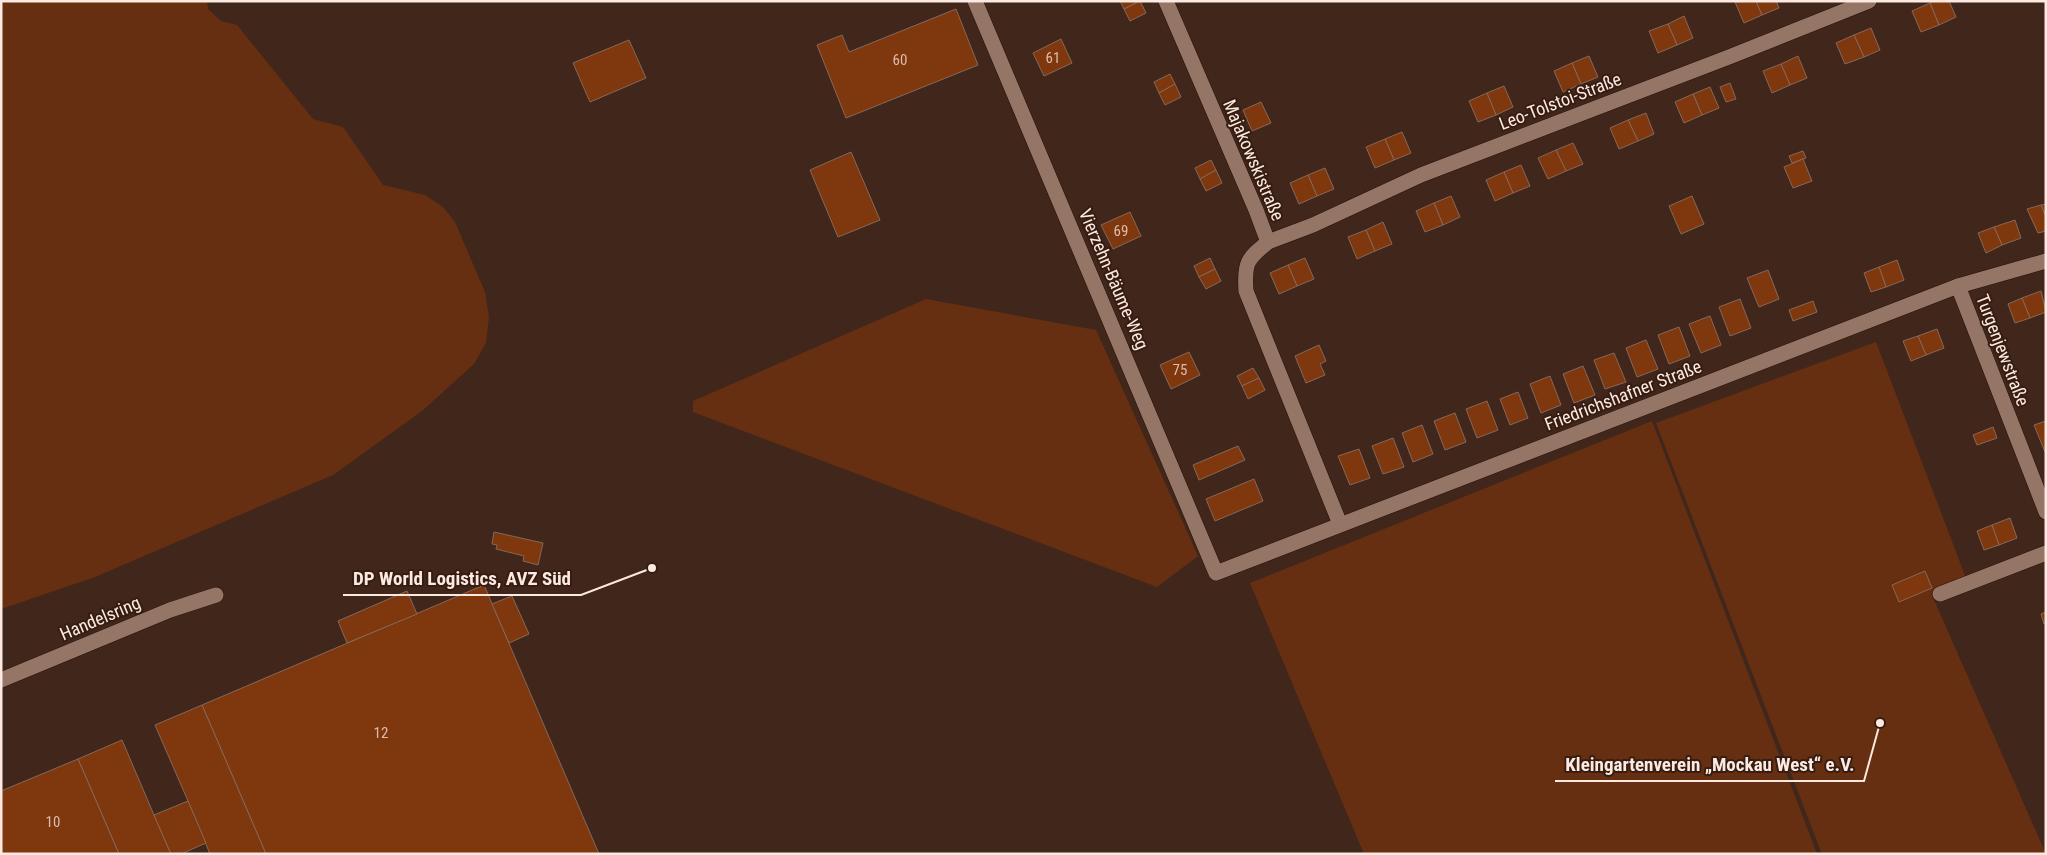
<svg xmlns="http://www.w3.org/2000/svg" width="2047" height="855" viewBox="0 0 2047 855" font-family="'Roboto Condensed',sans-serif">
<rect width="100%" height="100%" fill="#41271b"/>
<!-- green -->
<g fill="#662f12">
<path d="M1,1H207L208,9L221,21L237,25L313,119L343,127L383,185L425,195L443,207L455,222L485,292L489,317L486,343L474,364L422,411L333,475L95,577L1,609Z"/>
<path d="M926,299L1096,330L1198,556L1157,587L693,412V401Z"/>
<path d="M1876,342L1966,578L1931,593L2046,854H1822L1656,423Z"/>
<path d="M1652,421L1817,854H1364L1250,583Z"/>
</g>
<!-- building -->
<g fill="#7f370e" stroke="#86685a">
<path d="M1120,1H1139L1124,9Z"/>
<path d="M1140,1L1146,13L1130,21L1124,9Z"/>
<path d="M1756,1L1762,15L1744,23L1735,2Z"/>
<path d="M1756,1H1776L1779,8L1762,15Z"/>
<path d="M1935,1H1949L1956,17L1939,25L1930,3Z"/>
<path d="M1930,3L1939,25L1921,32L1912,11Z"/>
<path d="M956,9L978,65L846,118L817,45L842,35L849,52Z"/>
<path d="M1684,16L1693,38L1677,45L1668,24Z"/>
<path d="M1668,24L1677,45L1658,53L1649,31Z"/>
<path d="M1871,28L1880,50L1864,57L1854,35Z"/>
<path d="M1854,35L1864,57L1845,64L1836,43Z"/>
<path d="M1061,39L1072,63L1044,76L1033,53Z"/>
<path d="M629,40L646,78L590,102L573,63Z"/>
<path d="M1589,56L1598,77L1581,84L1572,63Z"/>
<path d="M1798,56L1807,78L1790,85L1781,64Z"/>
<path d="M1572,63L1581,84L1563,92L1554,71Z"/>
<path d="M1781,64L1790,85L1772,93L1763,71Z"/>
<path d="M1170,74L1175,84L1159,93L1154,82Z"/>
<path d="M1730,83L1736,99L1726,102L1720,87Z"/>
<path d="M1175,84L1181,97L1165,105L1159,93Z"/>
<path d="M1504,86L1513,107L1496,115L1487,93Z"/>
<path d="M1710,87L1719,108L1702,115L1693,94Z"/>
<path d="M1487,93L1496,115L1478,122L1469,101Z"/>
<path d="M1693,94L1702,115L1684,123L1675,102Z"/>
<path d="M1261,102L1271,123L1252,131L1243,110Z"/>
<path d="M1646,113L1654,134L1638,141L1628,120Z"/>
<path d="M1628,120L1638,141L1619,149L1610,128Z"/>
<path d="M1402,132L1411,153L1394,160L1385,139Z"/>
<path d="M1385,139L1394,160L1375,168L1366,147Z"/>
<path d="M1573,143L1583,164L1566,171L1556,150Z"/>
<path d="M1556,150L1566,171L1548,179L1538,158Z"/>
<path d="M1803,151L1806,158L1792,163L1789,156Z"/>
<path d="M851,152L880,220L838,237L810,170Z"/>
<path d="M1803,159L1812,181L1793,188L1784,167Z"/>
<path d="M1211,160L1216,170L1200,179L1195,168Z"/>
<path d="M1521,165L1530,186L1513,193L1504,172Z"/>
<path d="M1325,168L1334,189L1317,196L1308,175Z"/>
<path d="M1216,170L1222,183L1206,191L1200,179Z"/>
<path d="M1504,172L1513,193L1495,201L1486,180Z"/>
<path d="M1308,175L1317,196L1299,204L1290,183Z"/>
<path d="M1451,196L1460,217L1443,225L1434,203Z"/>
<path d="M1692,196L1704,224L1681,234L1669,206Z"/>
<path d="M1434,203L1443,225L1425,232L1416,211Z"/>
<path d="M2046,204V217L2041,205Z"/>
<path d="M2041,205L2046,217V231L2038,233L2027,209Z"/>
<path d="M1130,212L1141,236L1113,249L1101,225Z"/>
<path d="M2015,220L2021,238L2002,245L1994,227Z"/>
<path d="M1383,222L1392,244L1375,251L1366,230Z"/>
<path d="M1994,227L2002,245L1986,253L1978,233Z"/>
<path d="M1366,230L1375,251L1357,259L1348,237Z"/>
<path d="M1210,258L1215,269L1199,277L1194,266Z"/>
<path d="M1305,258L1314,279L1297,286L1288,265Z"/>
<path d="M1897,260L1904,280L1886,287L1879,267Z"/>
<path d="M1288,265L1297,286L1279,294L1270,273Z"/>
<path d="M1879,267L1886,287L1871,292L1864,273Z"/>
<path d="M1215,269L1221,281L1206,289L1199,277Z"/>
<path d="M1768,270L1779,299L1759,307L1747,278Z"/>
<path d="M2041,291L2046,312L2030,318L2022,298Z"/>
<path d="M2022,298L2030,318L2015,323L2008,304Z"/>
<path d="M1740,299L1751,328L1730,336L1719,307Z"/>
<path d="M1813,301L1817,312L1793,321L1789,310Z"/>
<path d="M1710,316L1721,345L1701,353L1689,324Z"/>
<path d="M1679,327L1690,356L1669,364L1658,335Z"/>
<path d="M1937,329L1944,348L1926,355L1918,336Z"/>
<path d="M1918,336L1926,355L1911,361L1903,341Z"/>
<path d="M1646,340L1658,369L1637,377L1626,348Z"/>
<path d="M1319,345L1326,361L1320,364L1325,375L1306,383L1295,356Z"/>
<path d="M1189,352L1200,375L1171,389L1160,365Z"/>
<path d="M1614,353L1626,382L1605,389L1594,360Z"/>
<path d="M1583,366L1595,395L1574,403L1563,374Z"/>
<path d="M1253,368L1259,378L1242,386L1237,376Z"/>
<path d="M1550,376L1561,405L1541,413L1530,384Z"/>
<path d="M1259,378L1265,390L1248,399L1242,386Z"/>
<path d="M1518,392L1528,418L1510,425L1500,399Z"/>
<path d="M1487,401L1498,430L1477,438L1466,409Z"/>
<path d="M1455,413L1466,442L1445,450L1434,421Z"/>
<path d="M2046,421V452H2045L2034,425Z"/>
<path d="M1422,425L1433,454L1413,462L1402,433Z"/>
<path d="M1993,427L1997,438L1977,445L1973,435Z"/>
<path d="M1393,438L1404,467L1383,474L1372,446Z"/>
<path d="M1238,446L1245,460L1199,480L1193,465Z"/>
<path d="M1359,449L1370,478L1350,485L1338,456Z"/>
<path d="M1254,479L1263,501L1215,521L1206,499Z"/>
<path d="M2010,518L2017,538L1999,545L1992,525Z"/>
<path d="M1992,525L1999,545L1984,550L1977,531Z"/>
<path d="M494,532L543,543L538,565L523,561L524,556L496,549L497,545L492,544Z"/>
<path d="M1925,571L1932,588L1899,602L1892,585Z"/>
<path d="M484,585L599,854H266L202,705Z"/>
<path d="M407,591L417,614L347,643L338,621Z"/>
<path d="M512,596L529,634L509,643L492,604Z"/>
<path d="M2046,612V623L2044,624L2041,614Z"/>
<path d="M202,705L266,854H210L188,801L155,725Z"/>
<path d="M122,740L154,815L171,854H119L78,759Z"/>
<path d="M78,759L119,854H1V791Z"/>
<path d="M188,801L206,843L181,854H171L154,815Z"/>
</g>
<g fill="none" stroke-linecap="round" stroke-linejoin="round">
<defs>
<g id="minor">
<path d="M975,1L1216,573L1958,286L2046,261"/>
<path d="M1166,1L1256,210L1268,242C1247,259 1244,263 1246,291L1340,524"/>
<path d="M1268,242L1313,225L1421,175L1729,57L1869,1"/>
<path d="M1958,286L2046,512"/>
<path d="M1940,594L2046,553"/>
<path d="M1,680L170,610L216,595"/>
</g>
</defs>
<!-- minor casing -->
<use href="#minor" stroke="#270f04" stroke-width="16"/>
<!-- minor -->
<use href="#minor" stroke="#947566" stroke-width="15"/>
</g>
<g text-anchor="middle" dominant-baseline="central" stroke-width="4" stroke-linejoin="round" paint-order="stroke">
<!-- number labels -->
<g font-size="15" fill="#ddbdad">
<text x="1053" y="58">61</text>
<text x="900" y="60">60</text>
<text x="1121" y="231">69</text>
<text x="1180" y="370">75</text>
<text x="381" y="733">12</text>
<text x="53" y="822">10</text>
</g>
<!-- street labels -->
<g font-size="18" fill="#fceae2" stroke="#371d11">
<text transform="translate(1560 101) rotate(-21)">Leo-Tolstoi-Straße</text>
<text transform="translate(1254 160) rotate(67)">Majakowskistraße</text>
<text transform="translate(1114 279) rotate(67)">Vierzehn-Bäume-Weg</text>
<text transform="translate(2003 350) rotate(69)">Turgenjewstraße</text>
<text transform="translate(1623 395) rotate(-21)">Friedrichshafner Straße</text>
<text transform="translate(100 618) rotate(-23)">Handelsring</text>
</g>
</g>
<!-- callouts -->
<path fill="none" stroke="#fceae2" stroke-width="2" d="M652 568L581 595H343M1880 723L1864 781H1555"/>
<g fill="#fceae2" stroke="#371d11" stroke-width="2">
<circle cx="652" cy="568" r="5"/>
<circle cx="1880" cy="723" r="5"/>
</g>
<g font-size="19" text-anchor="middle" font-weight="bold" fill="#fceae2" stroke="#371d11" stroke-width="4" stroke-linejoin="round" paint-order="stroke">
<text x="462" y="585">DP World Logistics, AVZ Süd</text>
<text x="1710" y="771">Kleingartenverein „Mockau West“ e.V.</text>
</g>
<!-- border -->
<rect width="2047" height="855" fill="none" stroke="#fceae2" stroke-width="5"/>
</svg>
